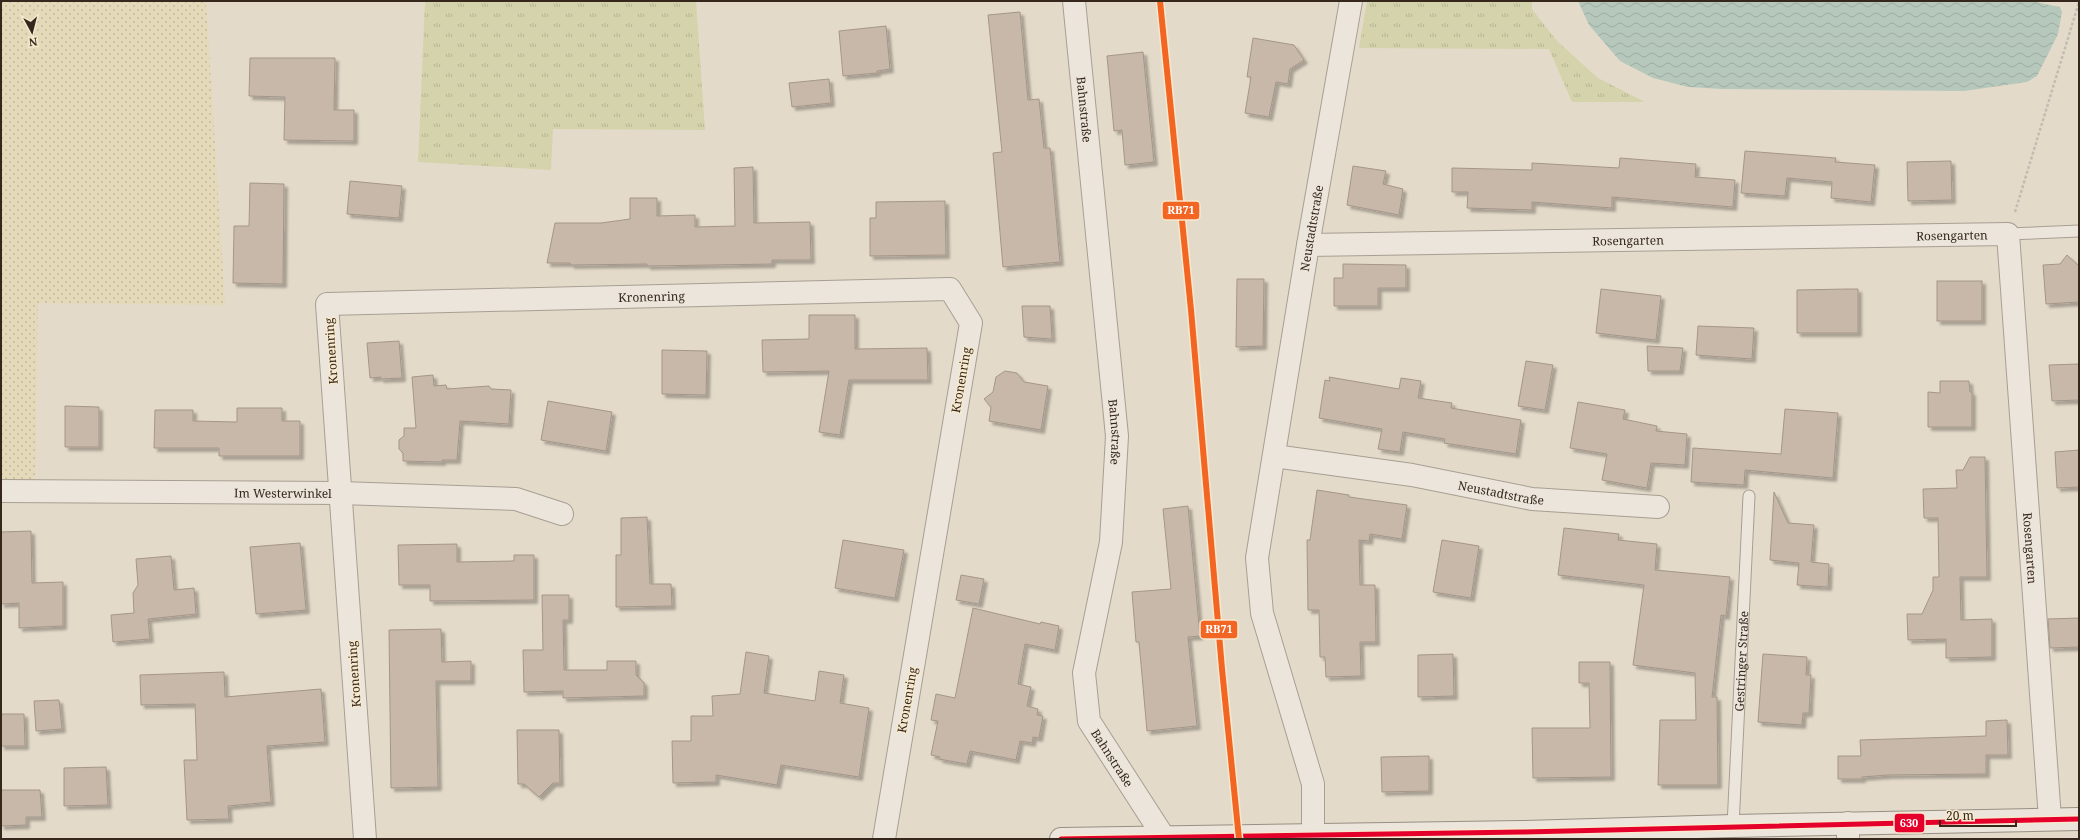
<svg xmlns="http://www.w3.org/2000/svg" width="2080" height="840" viewBox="0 0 2080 840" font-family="'Noto Serif',serif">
<defs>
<pattern id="farmland-dots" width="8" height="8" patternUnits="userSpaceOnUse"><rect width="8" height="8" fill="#e4d9b9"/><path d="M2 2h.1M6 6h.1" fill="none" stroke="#c4ba9e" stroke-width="1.8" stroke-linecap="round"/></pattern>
<pattern id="grass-tufts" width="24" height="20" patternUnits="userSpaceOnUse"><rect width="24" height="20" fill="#d5d3ab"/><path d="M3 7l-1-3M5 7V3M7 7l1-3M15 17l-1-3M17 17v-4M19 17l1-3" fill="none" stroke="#b7b593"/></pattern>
<pattern id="water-waves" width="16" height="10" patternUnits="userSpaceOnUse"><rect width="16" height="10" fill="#b6c8bc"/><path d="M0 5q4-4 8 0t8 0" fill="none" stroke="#9daca1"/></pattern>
<filter id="shadow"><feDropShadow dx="3.5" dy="3.5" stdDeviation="1" flood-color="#0004"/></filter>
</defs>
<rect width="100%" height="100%" fill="#e4dac9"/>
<!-- farmland -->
<path fill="url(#farmland-dots)" d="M1,1H206L225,305L38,303L35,482H1Z"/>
<!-- grass -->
<g fill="url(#grass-tufts)">
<path d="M425,1H696L705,130L553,129L551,170L418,162Z"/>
<path d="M1367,1H1532V9L1557,41L1598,78L1645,102H1572L1549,49L1359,48Z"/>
</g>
<!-- water -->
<path fill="url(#water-waves)" d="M1578,1H2031L2060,7L2062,12L2058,34L2037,76L2027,82L1964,91L1722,89L1688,87L1653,78L1620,61L1589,25Z"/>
<!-- building -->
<g fill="#c7b8aa" stroke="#a49689" filter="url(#shadow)">
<path d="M1020,12L1028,100L1039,99L1044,148H1050L1060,262L1003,267L993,153L1002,152L988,15Z"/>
<path d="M886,26L890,69L877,71V73L843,76L839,31Z"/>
<path d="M1253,38L1294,45L1304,60L1290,69L1288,84L1276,82L1269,117L1245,113L1251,77H1247Z"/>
<path d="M1143,52L1154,162L1125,165L1122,130L1114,131L1107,56Z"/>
<path d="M250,58H335L334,110H354V141L284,140L285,97L249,96Z"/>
<path d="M829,79L831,103L792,107L789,83Z"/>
<path d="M1745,151L1836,158L1835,162L1875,165L1871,202L1831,198L1832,182L1787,178L1785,196L1741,193Z"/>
<path d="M1620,158L1696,164L1695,177L1735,180L1733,207L1612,197V208L1532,202V210L1467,208L1468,192H1452V168L1532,170V163L1619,168Z"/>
<path d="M1951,161L1952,200L1908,201L1907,162Z"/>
<path d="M1353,166L1386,171L1383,184L1403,189L1399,215L1347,205Z"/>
<path d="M753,167L754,223L810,222L811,260H772V264L647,266V264L571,265L570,263H547L555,223H601L630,219V198H657V216L695,215V227L735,226L734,168Z"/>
<path d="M350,181L402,186L399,218L347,214Z"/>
<path d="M250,183L284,184L283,284L233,283L234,226H249Z"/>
<path d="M945,201L946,255L870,256V218H876V202Z"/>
<path d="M2067,255L2079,266V302L2046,304L2043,265L2060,264Z"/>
<path d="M1343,264L1406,265V288H1378V306H1334V278H1343Z"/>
<path d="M1237,279H1264L1263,346L1236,347Z"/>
<rect x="1937" y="281" width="45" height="40"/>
<path d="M1601,289L1661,296L1656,340L1596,333Z"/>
<path d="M1847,289H1858V333H1797V290Z"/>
<path d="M1022,306H1050L1052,339L1024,337Z"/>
<path d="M809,315H855V349L927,348L928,380H849L840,435L819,432L829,371L763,372L762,340L809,339Z"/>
<path d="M1698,326L1754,328L1752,359L1696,355Z"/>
<path d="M399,341L402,378L380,379L381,377L370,378L367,343Z"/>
<path d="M1647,346L1683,348L1680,371H1648Z"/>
<path d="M662,350L707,351L706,395L662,394Z"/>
<path d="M1526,361L1553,365L1545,410L1518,406Z"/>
<path d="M2079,364V400L2052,401L2049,365Z"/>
<path d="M1005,371L1017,373L1024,382L1048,386L1041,430L989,421L991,407L984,399L993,392L996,377Z"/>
<path d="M433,375L434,386L446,385L447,389L489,386L491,389L511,390L509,424L460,421L457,460H442V462L403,461V453L399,449V440L404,436V428H416L412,377Z"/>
<path d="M1329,377L1399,389L1401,378L1421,381L1418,398L1452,403L1451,408L1521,420L1516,454L1444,443L1445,439L1403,432L1400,452L1378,449L1382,429L1319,418L1325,380L1330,381Z"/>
<path d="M1940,381H1969L1970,392H1972V427H1928V392L1940,393Z"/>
<path d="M548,401L612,412L606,451L541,440Z"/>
<path d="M1578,402L1625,410L1623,419L1657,426L1656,431L1687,434L1685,465L1651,463L1647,488L1602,480L1607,454L1570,448Z"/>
<path d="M65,406L99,407V447H65Z"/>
<path d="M237,408H282V421H300V456H219V448H154L155,410H193V421L237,422Z"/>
<path d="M1785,409L1838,413L1833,478L1745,470L1744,485L1691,482L1693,448L1781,454Z"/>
<path d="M2079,450V487L2057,488L2055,452Z"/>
<path d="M1970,457H1985L1987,577H1960L1961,620L1992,619V657L1946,658V639L1908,640L1907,614H1922L1933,590V577H1939L1938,518H1924L1923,489L1957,488L1956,470H1963Z"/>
<path d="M1317,490L1349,495V497L1407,505L1402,539L1370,534L1369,541L1359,540L1360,585H1375L1376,642H1360L1361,676L1326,677L1325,657H1320L1319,610H1308L1307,540H1310Z"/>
<path d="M1774,492L1788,523L1814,525L1811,562L1829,564L1828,587L1797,585L1799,563L1770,560Z"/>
<path d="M1188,506L1200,636L1188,637L1197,726L1147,731L1139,642H1136L1132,592L1171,589L1163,509Z"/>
<path d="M647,517L650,584H671L672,606L616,607V555H621V518Z"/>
<path d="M1564,528L1619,534L1618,540L1657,544L1655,570L1730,577L1726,616L1721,615L1712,697H1717L1718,785H1658L1660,720H1696L1695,673L1633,665L1644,585L1558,575Z"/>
<path d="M31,531L32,583L63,582V626L19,628V603L1,604V532Z"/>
<path d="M843,540L904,550L895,598L835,588Z"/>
<path d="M1442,540L1479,546L1471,598L1433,592Z"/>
<path d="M300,543L306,610L256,614L250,547Z"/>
<path d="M457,544V562L514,561V555H534V600L430,601V585H399L398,545Z"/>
<path d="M171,556L174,590L194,588L196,614L148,619L150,639L113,642L111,615L134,613L133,593L138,585L136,559Z"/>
<path d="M961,575L984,579L979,604L956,600Z"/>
<path d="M542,595H569V620H563L564,670H607V661H636V675L644,683V696L563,698V691L524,692L523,650H543Z"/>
<path d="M973,608L1040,624L1041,622L1059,626L1055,650L1025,644L1018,684L1031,687L1027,706L1038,709L1037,715L1043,716L1039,738L1033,737L1032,743L1020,741L1016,760L970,751L967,764L939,759L940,757L931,755L938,721L931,720L936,694L955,698Z"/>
<path d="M2079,618V647L2050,648L2048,619Z"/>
<path d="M441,629L442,662L471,661V681H436L438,787L391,788L389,630Z"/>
<path d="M746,652L769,656L764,693L815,701L819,671L844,675L840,703L869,708L859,777L781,765L777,785L716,775V782L673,783L672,741H691V716H713L712,696L740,694Z"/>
<path d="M1453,654L1454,696L1418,697V655Z"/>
<path d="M1763,654L1807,657L1806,675H1811L1809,713H1803L1802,725L1758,722Z"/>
<path d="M1579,662H1610L1611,777L1533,778L1532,728H1590L1589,683H1579Z"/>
<path d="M224,672L225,697L321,689L325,742L267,746L271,802L228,806L229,819L187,820L184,760H197L195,704L141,705L140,675Z"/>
<path d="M59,700L62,729L36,731L34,701Z"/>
<path d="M1,714H24L25,746H1Z"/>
<path d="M2007,720L2008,755H1986V774L1888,775L1862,777V779H1838V756H1861L1860,740L1986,736V721Z"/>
<path d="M517,730H559L560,783H553L539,797L524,784H518Z"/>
<path d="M1429,756V791L1382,792L1381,757Z"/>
<path d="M106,767L108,805L64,806V768Z"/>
<path d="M1,790H40L42,817H26V825L1,826Z"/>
</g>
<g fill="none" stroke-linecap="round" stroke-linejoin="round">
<defs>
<g id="service">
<path d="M2008,234L2079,231"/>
<path id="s1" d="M1733,826L1749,496"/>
</g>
<g id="minor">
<path id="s2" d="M1074,1L1117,436L1111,542L1084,673L1089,721L1165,839"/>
<path id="s3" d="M1308,245L2008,234L2050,819"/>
<path id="s4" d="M1274,456L1412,475L1532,499L1658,507"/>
<path id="s5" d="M1,491L341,493L516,499L562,514"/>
<path id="s6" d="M1313,834V784L1262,613L1257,558L1308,245L1351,1"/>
<path id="s7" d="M365,839L327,304L950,289L971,323L884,839"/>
<path d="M1848,839V823"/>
</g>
<path id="secondary" d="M1061,839L1522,832L1733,826L2079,819"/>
</defs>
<!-- service casing -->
<use href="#service" stroke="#a89f93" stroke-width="13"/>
<!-- minor casing -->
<use href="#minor" stroke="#a89f93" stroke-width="24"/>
<!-- secondary casing -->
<use href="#secondary" stroke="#988f83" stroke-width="24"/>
<!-- path -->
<path stroke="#c3bcb2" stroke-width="2.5" stroke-dasharray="3 2" stroke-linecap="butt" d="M2015,212L2079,2"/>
<!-- service -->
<use href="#service" stroke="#ebe5db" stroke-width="11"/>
<!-- minor -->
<use href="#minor" stroke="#ebe5db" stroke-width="22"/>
<!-- secondary -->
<use href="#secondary" stroke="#ebe5db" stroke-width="22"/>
<defs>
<path id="bus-1" d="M1061,839L1522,832L2079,819"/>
</defs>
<!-- bus-1 casing -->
<use href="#bus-1" stroke="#f6e9ce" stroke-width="8"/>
<!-- bus-1 -->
<use href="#bus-1" stroke="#e4002b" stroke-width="5"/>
<defs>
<path id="rail-1" d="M1160,1L1191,310L1222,669L1239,839"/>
</defs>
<!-- rail-1 casing -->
<use href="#rail-1" stroke="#f6e9ce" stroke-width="9"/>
<!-- rail-1 -->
<use href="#rail-1" stroke="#f26522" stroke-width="6"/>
</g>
<g text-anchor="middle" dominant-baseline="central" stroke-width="3" stroke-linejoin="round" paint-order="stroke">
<!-- street labels -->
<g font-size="12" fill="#36271c" stroke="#f6e9ce">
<text stroke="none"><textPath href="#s2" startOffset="109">Bahnstraße</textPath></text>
<text stroke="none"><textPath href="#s6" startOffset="618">Neustadtstraße</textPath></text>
<text stroke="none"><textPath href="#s3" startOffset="644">Rosengarten</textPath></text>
<text stroke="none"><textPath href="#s3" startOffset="320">Rosengarten</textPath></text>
<text stroke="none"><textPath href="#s7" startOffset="861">Kronenring</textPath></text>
<text transform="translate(331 351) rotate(-94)">Kronenring</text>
<text transform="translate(961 380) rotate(-80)">Kronenring</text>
<text stroke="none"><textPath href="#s2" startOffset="433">Bahnstraße</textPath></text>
<text stroke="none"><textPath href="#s4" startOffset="230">Neustadtstraße</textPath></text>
<text stroke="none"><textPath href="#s5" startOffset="282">Im Westerwinkel</textPath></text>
<text stroke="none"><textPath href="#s3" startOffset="1015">Rosengarten</textPath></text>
<text stroke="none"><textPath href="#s1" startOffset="165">Gestringer Straße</textPath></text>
<text transform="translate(354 674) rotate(-94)">Kronenring</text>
<text transform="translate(907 700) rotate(-80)">Kronenring</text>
<text stroke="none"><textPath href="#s2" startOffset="769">Bahnstraße</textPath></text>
</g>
</g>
<g stroke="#f6e9ce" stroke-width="1.5">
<rect x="1162" y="201" width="38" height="19" rx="4" fill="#f26522"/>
<rect x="1200" y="620" width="38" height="19" rx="4" fill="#f26522"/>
<rect x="1894" y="813" width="31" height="20" rx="4" fill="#e4002b"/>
</g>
<g font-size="11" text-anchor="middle" font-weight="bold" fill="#fff">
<text x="1181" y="214">RB71</text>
<text x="1219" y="633">RB71</text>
<text x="1909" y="827">630</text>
</g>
<!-- border -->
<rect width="2080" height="840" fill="none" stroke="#36271c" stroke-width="4"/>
<!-- north arrow -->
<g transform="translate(32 32) rotate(173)" stroke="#f6e9ce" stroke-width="3" paint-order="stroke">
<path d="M0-3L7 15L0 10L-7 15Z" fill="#36271c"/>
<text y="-6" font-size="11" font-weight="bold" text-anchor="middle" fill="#36271c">N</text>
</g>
<!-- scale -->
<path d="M1940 820v6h76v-6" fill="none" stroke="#36271c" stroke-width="2"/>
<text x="1946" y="820" font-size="12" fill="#36271c" stroke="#f6e9ce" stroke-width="3" paint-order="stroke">20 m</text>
</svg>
